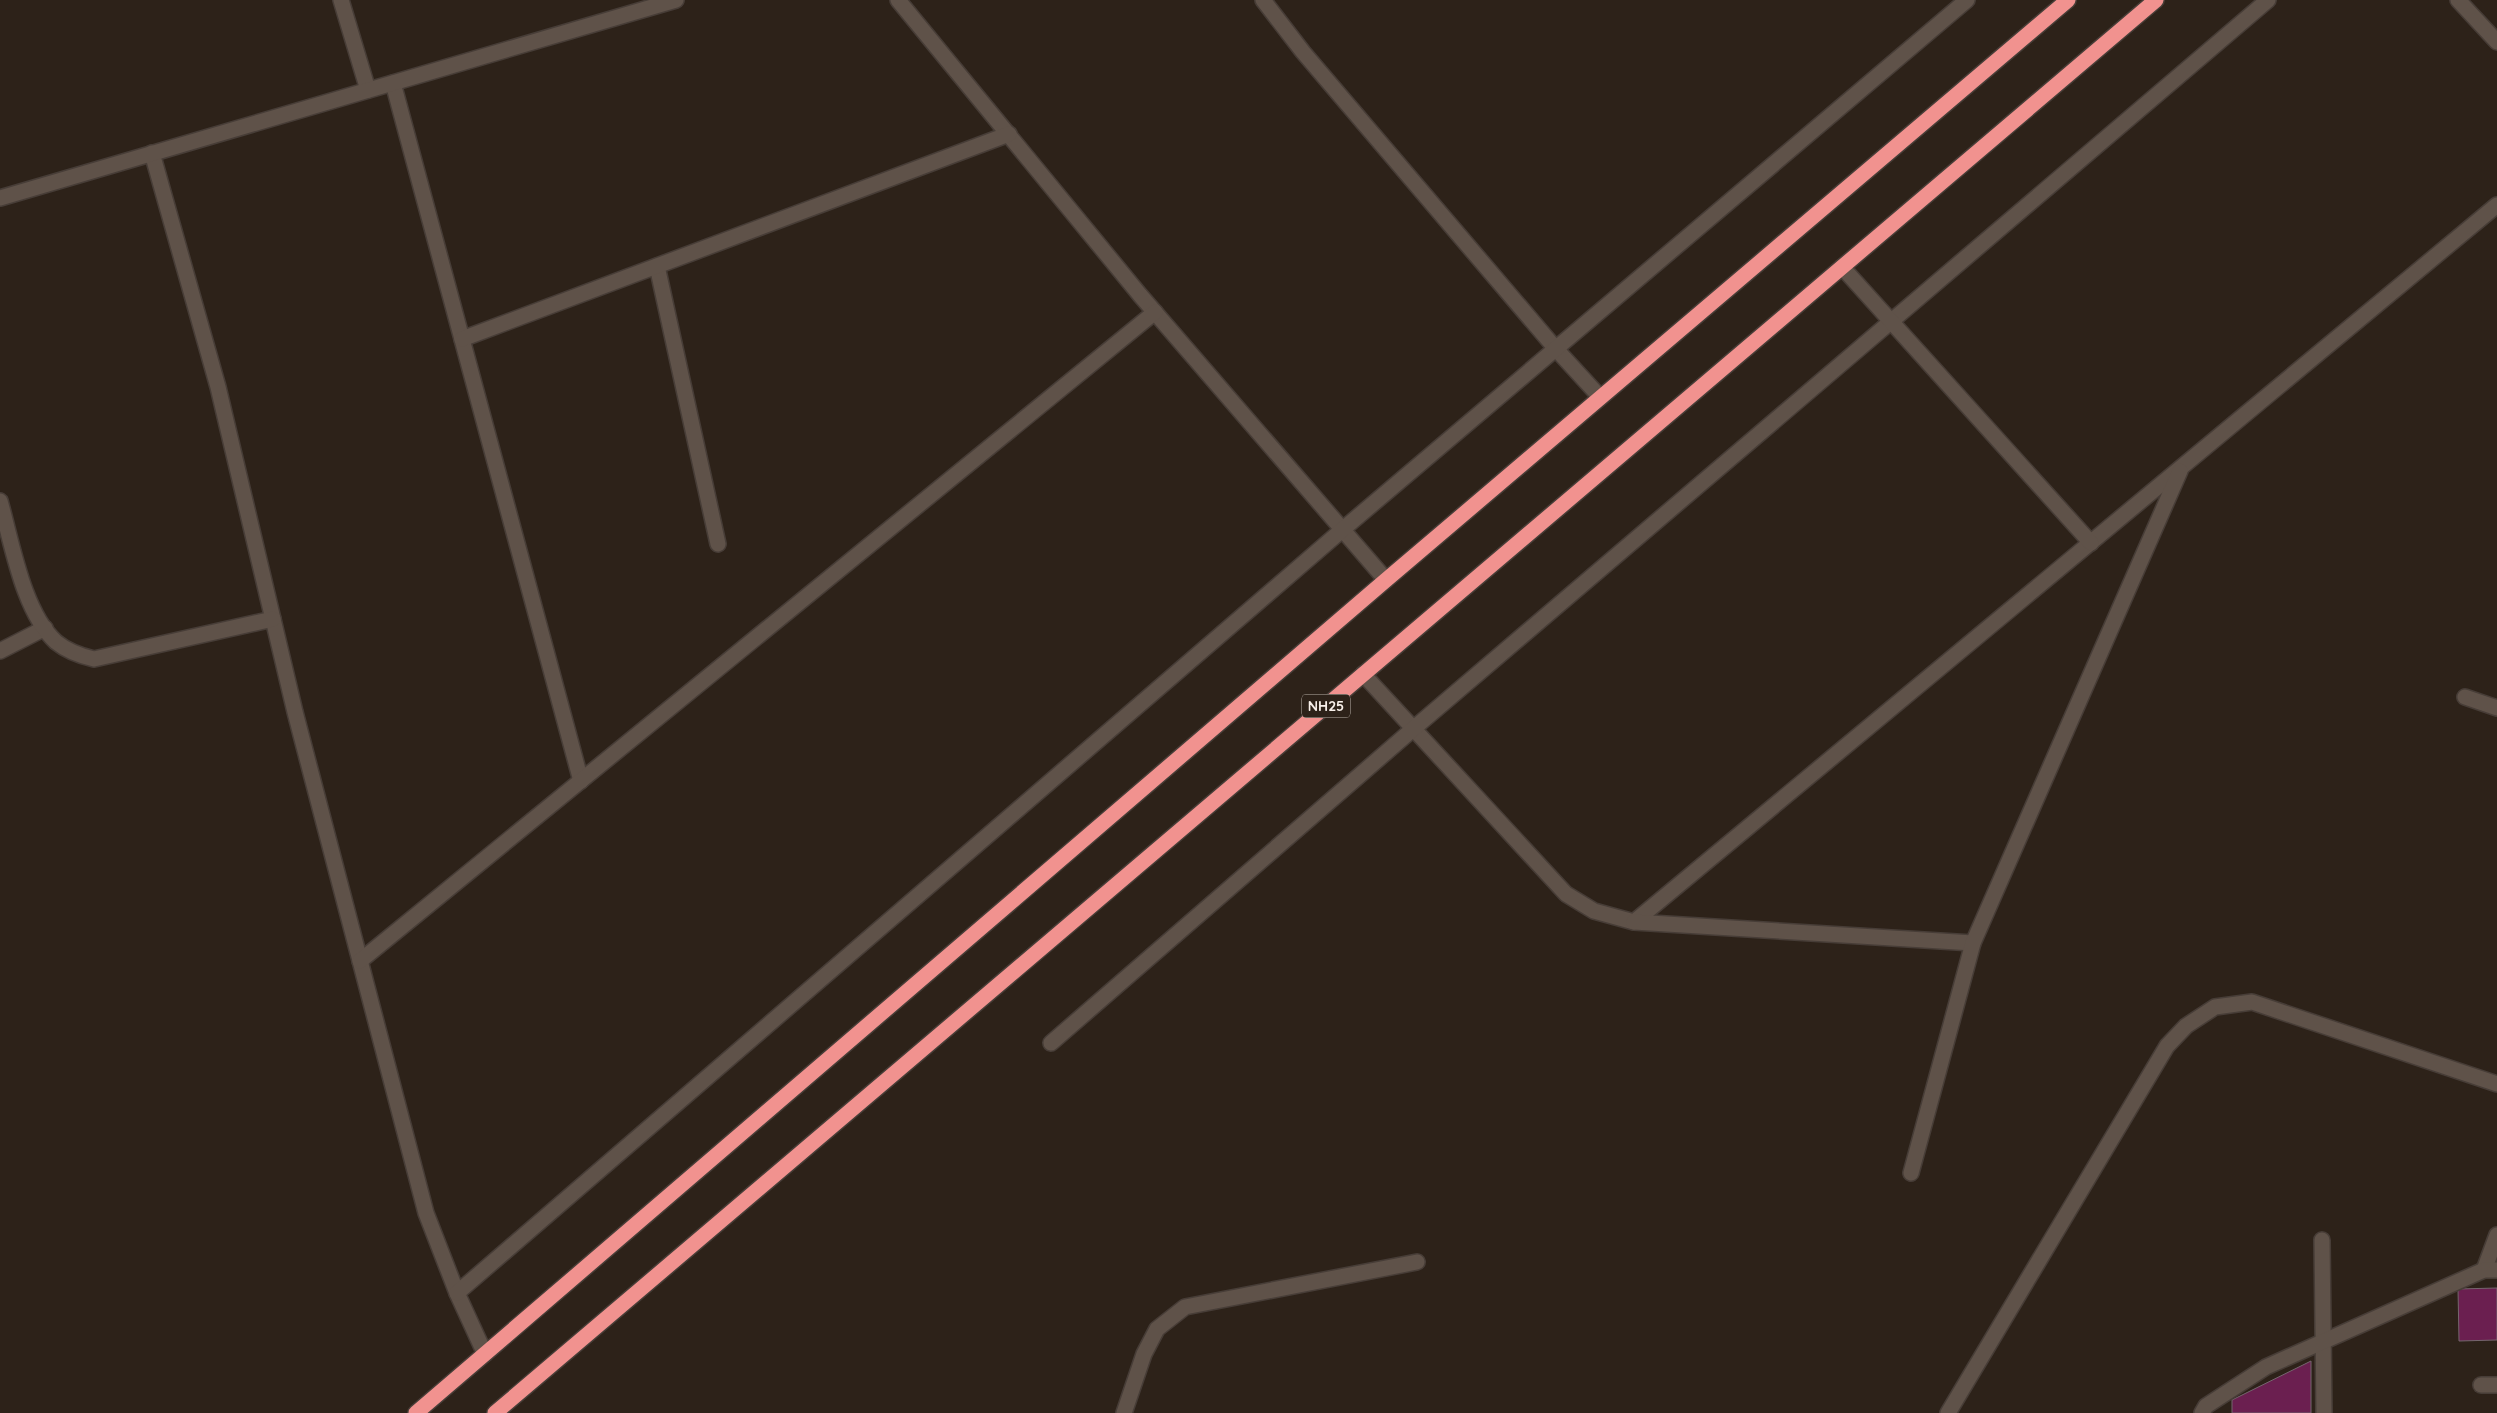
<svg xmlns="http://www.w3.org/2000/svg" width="2497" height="1413" viewBox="0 0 2497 1413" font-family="Quicksand,sans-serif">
<rect width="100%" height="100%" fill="#2d2219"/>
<!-- building -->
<g fill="#6b1f50" stroke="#75666e">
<path d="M2497,1288V1340L2459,1341L2458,1289Z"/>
<path d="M2311,1361V1413H2232V1400Z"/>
</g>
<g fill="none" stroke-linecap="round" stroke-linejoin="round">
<defs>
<g id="lane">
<path d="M2458,0L2497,42"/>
<path d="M657,266L718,544"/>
<path d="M0,651L45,628"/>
<path d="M1363,674L1566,894L1594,911L1634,922L2497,205"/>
<path d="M2465,697L2497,708"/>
<path d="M1634,922L1973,943"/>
<path d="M1051,1043L1413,729L2268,0"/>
<path d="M1911,1173L1973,943L2180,471"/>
<path d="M2322,1240L2324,1413"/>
<path d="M2484,1270L2497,1235"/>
<path d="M2481,1385H2497"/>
<path d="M1948,1413L2167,1046L2186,1026L2215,1007L2252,1002L2497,1084"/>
<path d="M2202,1413L2206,1406L2266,1367L2484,1270H2497"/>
</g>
<g id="street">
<path d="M341,0L368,90"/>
<path d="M898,0L1140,295L1386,580"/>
<path d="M1263,0L1303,52L1556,349L1600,397"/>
<path d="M393,83L581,781"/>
<path d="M152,153L218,387L295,712L426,1213L457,1293L485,1354"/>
<path d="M1842,267L2091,543"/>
<path d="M462,339L1009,134"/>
<path d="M0,501C12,543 23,612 56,642C67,651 81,656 94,659L273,619"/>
<path d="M360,961L1155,312"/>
<path d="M457,1293L1342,530L1967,0"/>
<path d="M1124,1413L1144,1354L1157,1329L1185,1307L1417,1262"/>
</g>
<path id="secondary" d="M0,198L676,0"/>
<g id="highway">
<path d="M416,1413L1386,580L2068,0"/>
<path d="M495,1413L2156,0"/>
</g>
</defs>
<!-- lane casing -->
<use href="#lane" stroke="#473d37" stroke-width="18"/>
<!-- street casing -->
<use href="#street" stroke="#473d37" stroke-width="18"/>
<!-- secondary casing -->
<use href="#secondary" stroke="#473d37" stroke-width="18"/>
<!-- highway casing -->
<use href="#highway" stroke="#473d37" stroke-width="18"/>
<!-- lane -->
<use href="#lane" stroke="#5f5249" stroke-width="15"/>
<!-- street -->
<use href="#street" stroke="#5f5249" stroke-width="15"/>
<!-- secondary -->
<use href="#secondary" stroke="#5f5249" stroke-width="15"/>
<!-- highway -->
<use href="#highway" stroke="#f1928f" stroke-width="15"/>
</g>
<g text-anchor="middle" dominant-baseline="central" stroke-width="4.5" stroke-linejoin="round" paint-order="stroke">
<!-- shield labels -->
<rect fill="#2d2219" stroke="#bbb2ab" stroke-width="1" x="1302" y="694.5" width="48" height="23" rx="4"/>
<g font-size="14" font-weight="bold" fill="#f8f0ea">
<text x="1326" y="706">NH25</text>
</g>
</g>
</svg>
